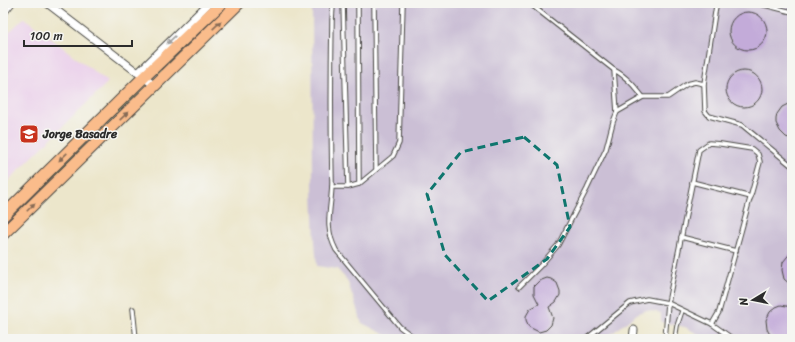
<svg xmlns="http://www.w3.org/2000/svg" width="795" height="342" font-family="Sriracha,sans-serif">
  <style>
    .built { fill: #ebd1eb }
    .industrial { fill: #cbbfd5 }
    .green { fill: #95c777; stroke: #607951 }
    .building { fill: #c3abd9 }
    .lines { fill: none; stroke-linecap: round; stroke-linejoin: round }
    .service-casing { stroke: #484743; stroke-width: 5.5 }
    .minor-casing { stroke: #484743; stroke-width: 9 }
    .primary-casing { stroke: #484743; stroke-width: 13 }
    .service { stroke: #fff; stroke-width: 3.5 }
    .minor { stroke: #fff; stroke-width: 7 }
    .primary { stroke: #fabc8b; stroke-width: 11 }
    .oneway { fill: #886c56 }
    .oneway2 { fill: #a0a0a0 }
    .marked { fill: none; stroke: #0f766e; stroke-width: 3; stroke-dasharray: 8 5; stroke-linejoin: round }
    .labels { text-anchor: middle; dominant-baseline: central; stroke-width: 3; stroke-linejoin: round; paint-order: stroke }
    .poi-label { font-size: 12px; font-weight: bold; fill: #2b2b2b; stroke: #f6f6f2; text-anchor: start }
  </style>
  <rect width="100%" height="100%" fill="#f6f6f2"/>
  <filter id="ink" filterUnits="userSpaceOnUse"><feTurbulence type="fractalNoise" baseFrequency=".025" numOctaves="2"/><feDisplacementMap in="SourceGraphic" scale="8" xChannelSelector="R" yChannelSelector="G"/><feConvolveMatrix kernelMatrix="1 2 1 2 8 2 1 2 1" color-interpolation-filters="sRGB"/></filter>
  <filter id="wash" filterUnits="userSpaceOnUse"><feTurbulence type="fractalNoise" baseFrequency=".012" numOctaves="4" result="noise"/><feDisplacementMap in="SourceGraphic" scale="16" xChannelSelector="R" yChannelSelector="G"/><feGaussianBlur stdDeviation="0.9" result="paint"/><feColorMatrix in="noise" values="0 0 0 0 0 0 0 0 0 0 0 0 0 0 0 0 0 1.4 0 .05"/><feComposite in="paint" operator="in"/></filter>
  <g filter="url(#wash)">
    <rect width="100%" height="100%" fill="#ece6cb"/>
    <path class="built" d="M 24,18 L 108,82 L 3,186 L 3,38 Z"/>
    <path class="industrial" d="M 312,3 L 792,3 L 792,339 L 707,339 L 685,327 L 661,322 L 661,313 L 647,310 L 638,313 L 605,339 L 394,339 L 362,323 L 347,280 L 337,269 L 317,266 L 315,242 L 313,191 Z"/>
    <g class="green">
      <path d="M 227,3 L 233,3 L 159,75 L 155,72 Z"/>
      <path d="M 138,86 L 142,90 L 40,191 L 37,187 Z"/>
    </g>
    <g id="blocks">
      <g class="building">
        <circle cx="748" cy="31" r="19"/>
        <circle cx="744" cy="89" r="18"/>
        <path d="M 792,102 L 792,139 L 786,137 L 780,131 L 776,123 L 776,119 L 777,114 L 782,107 Z"/>
        <path d="M 792,251 L 792,286 L 784,279 L 782,270 L 783,262 Z"/>
        <path d="M 547,278 L 551,279 L 557,283 L 560,291 L 560,295 L 556,302 L 549,307 L 553,318 L 551,325 L 546,330 L 539,332 L 529,327 L 526,320 L 526,316 L 530,309 L 539,304 L 534,294 L 534,286 L 539,281 Z"/>
        <path d="M 781,305 L 792,307 L 792,339 L 775,339 L 769,333 L 767,329 L 766,320 L 770,312 L 776,307 Z"/>
      </g>
    </g>
  </g>
  <g filter="url(#ink)">
    <use href="#blocks" fill-opacity="0" stroke="#484743" stroke-width="1"/>
    <g class="lines">
      <defs>
        <g id="service">
          <path d="M 336,3 L 333,6 L 332,20 C 331,74 331,128 332,182 C 332,208 323,225 336,250 L 400,327 L 416,339"/>
          <path d="M 343,3 L 348,187"/>
          <path d="M 358,3 L 359,184"/>
          <path d="M 374,3 L 376,169"/>
          <path d="M 719,3 L 716,6 L 704,84 L 705,111 L 709,116 L 742,125 L 792,166"/>
          <path d="M 756,3 L 792,12"/>
          <path d="M 614,70 C 626,76 635,87 643,97"/>
          <path d="M 617,112 L 643,97 L 668,97 L 687,84 L 695,82 L 704,84"/>
          <path d="M 692,182 L 751,197"/>
          <path d="M 332,187 L 348,187 L 359,184 L 393,156 L 399,143 L 403,3"/>
          <path d="M 681,237 L 736,251"/>
          <path d="M 519,287 L 541,265 L 558,245 L 587,189 L 606,149 L 613,122 L 617,112 L 614,70 L 529,3"/>
          <path d="M 133,309 L 136,339"/>
          <path d="M 586,339 L 630,303 L 647,299 L 668,303 L 712,324 L 733,339"/>
          <path d="M 665,339 L 668,303 L 699,150 L 709,143 L 721,144 L 752,149 L 758,154 L 760,162 L 719,312 L 712,324"/>
          <path d="M 675,339 L 677,326 L 682,311"/>
        </g>
        <g id="minor">
          <path d="M 47,3 L 155,86"/>
          <path d="M 3,13 L 11,3"/>
          <path d="M 139,72 L 209,3"/>
          <path d="M 633,339 L 634,330"/>
        </g>
        <g id="primary">
          <path d="M 3,216 L 144,77 L 222,3"/>
          <path d="M 3,234 L 239,3"/>
        </g>
      </defs>
      <use href="#service" class="service-casing"/>
      <use href="#minor" class="minor-casing"/>
      <use href="#primary" class="primary-casing"/>
      <use href="#service" class="service"/>
      <use href="#minor" class="minor"/>
      <use href="#primary" class="primary"/>
    </g>
    <defs><path id="oneway-solid" d="M-6-.8H1V-3.2L6.5 0L1 3.2V.8H-6Z"/></defs>
    <g class="oneway">
      <use href="#oneway-solid" transform="translate(217 25) rotate(-44)"/>
      <use href="#oneway-solid" transform="translate(124 116) rotate(-44)"/>
      <use href="#oneway-solid" transform="translate(63 157) rotate(136)"/>
      <use href="#oneway-solid" transform="translate(31 207) rotate(-45)"/>
    </g>
    <use class="oneway2" href="#oneway-solid" transform="translate(171 40) rotate(136)"/>
  </g>
  <path class="marked" d="M 524,137 L 557,165 L 570,227 L 547,259 L 488,301 L 445,255 L 427,194 L 461,152 Z"/>
  <defs>
    <symbol id="school-square" viewBox="-11 -11 22 22"><rect x="-9" y="-9" width="18" height="18" rx="4" fill="#c8321e" stroke="#f6f6f2"/><path d="M0-5L7-2L0 1L-7-2ZM-4 1L0 2.5L4 1V4Q0 6-4 4Z" fill="#fff"/></symbol>
  </defs>
  <g fill-rule="evenodd">
    <use href="#school-square" x="18" y="123" width="22" height="22"/>
  </g>
  <g class="labels">
    <g class="poi-label">
      <text x="43" y="134">Jorge Basadre</text>
    </g>
  </g>
  <rect width="795" height="342" fill="none" stroke="#f6f6f2" stroke-width="16"/>
  <g transform="translate(753 300) rotate(260)" stroke="#f6f6f2" stroke-width="3" paint-order="stroke">
  <path d="M0-3L7 15L0 10L-7 15Z" fill="#2b2b2b"/>
  <text y="-6" font-size="11" font-weight="bold" text-anchor="middle" fill="#2b2b2b">N</text>
  </g>
  <path d="M24 40v6h108v-6" fill="none" stroke="#2b2b2b" stroke-width="2"/>
  <text x="30" y="40" font-size="12" fill="#2b2b2b" stroke="#f6f6f2" stroke-width="3" paint-order="stroke">100 m</text>
</svg>
